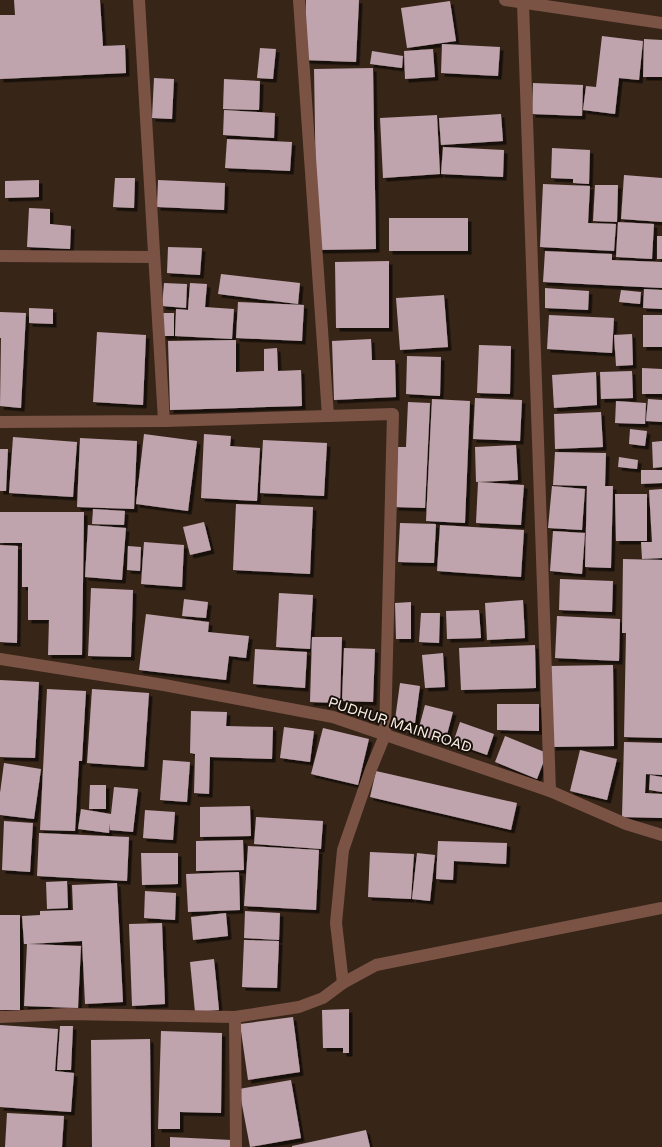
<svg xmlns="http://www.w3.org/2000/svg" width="662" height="1147" font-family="'Varela Round',sans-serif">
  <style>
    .building { fill: #bfa4ae; filter: url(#shadow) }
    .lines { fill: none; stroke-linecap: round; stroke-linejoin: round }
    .minor { stroke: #7a5345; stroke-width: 12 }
    .labels { text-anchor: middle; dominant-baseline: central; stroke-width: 4; stroke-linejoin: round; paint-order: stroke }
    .street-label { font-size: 14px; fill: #faeee5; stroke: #18100a }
  </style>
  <defs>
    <filter id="shadow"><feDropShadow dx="3.5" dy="3.5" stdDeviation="0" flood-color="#0009"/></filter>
  </defs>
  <rect width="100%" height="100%" fill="#372518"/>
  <g class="building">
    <path d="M 14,0 L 100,0 L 103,46 L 125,45 L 126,73 L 0,79 L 0,15 L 15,15 Z"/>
    <path d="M 306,0 L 359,0 L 356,62 L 304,60 Z"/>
    <path d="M 450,1 L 456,41 L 407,48 L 401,8 Z"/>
    <path d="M 602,36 L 643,41 L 639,80 L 619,78 L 615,114 L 583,110 L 586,86 L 596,87 Z"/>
    <path d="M 644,39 L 662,40 L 662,77 L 643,77 Z"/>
    <path d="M 442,44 L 500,47 L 498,76 L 441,73 Z"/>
    <path d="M 260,48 L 276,49 L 273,79 L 257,78 Z"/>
    <path d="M 433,49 L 435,77 L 405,79 L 404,51 Z"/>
    <path d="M 372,51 L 403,56 L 402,68 L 370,64 Z"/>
    <path d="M 373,68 L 376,249 L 317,250 L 314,69 Z"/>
    <path d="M 154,78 L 174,79 L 172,119 L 152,118 Z"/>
    <path d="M 224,79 L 260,81 L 259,110 L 223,109 Z"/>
    <path d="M 533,83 L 583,85 L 582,116 L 532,114 Z"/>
    <path d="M 224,110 L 275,113 L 274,138 L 223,135 Z"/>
    <path d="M 501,114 L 503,141 L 441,145 L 439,118 Z"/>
    <path d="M 437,115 L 440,174 L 383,178 L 380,118 Z"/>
    <path d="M 227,139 L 292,142 L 290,171 L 225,168 Z"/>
    <path d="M 443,147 L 504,150 L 503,177 L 441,174 Z"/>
    <path d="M 552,148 L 590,150 L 589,184 L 573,183 L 573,179 L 551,178 Z"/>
    <path d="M 624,175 L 662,178 L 662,222 L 621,219 Z"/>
    <path d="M 115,178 L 135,178 L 134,208 L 113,207 Z"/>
    <path d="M 39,180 L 39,197 L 5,198 L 5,181 Z"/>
    <path d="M 158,180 L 225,183 L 224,210 L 157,207 Z"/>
    <path d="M 543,184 L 590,186 L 588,223 L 616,224 L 614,251 L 540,247 Z"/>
    <path d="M 595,185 L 618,185 L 617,222 L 593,221 Z"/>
    <path d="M 29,208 L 50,209 L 50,224 L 71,226 L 70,249 L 27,247 Z"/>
    <rect x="389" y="218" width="79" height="33"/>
    <path d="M 618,222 L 654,224 L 652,259 L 616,257 Z"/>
    <rect x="657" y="236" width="5" height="23"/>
    <path d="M 168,247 L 202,248 L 200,275 L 167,273 Z"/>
    <path d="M 545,251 L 612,254 L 612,260 L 662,262 L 662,288 L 543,282 Z"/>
    <path d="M 389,261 L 389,328 L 336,328 L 335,262 Z"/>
    <path d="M 221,274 L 300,283 L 298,304 L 218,294 Z"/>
    <path d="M 164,283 L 187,284 L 186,308 L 162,306 Z"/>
    <path d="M 190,283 L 207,284 L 205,307 L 234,309 L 232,339 L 175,336 L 176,309 L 188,310 Z"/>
    <path d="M 545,288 L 589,291 L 588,310 L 545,308 Z"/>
    <path d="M 644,289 L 662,290 L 662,309 L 643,308 Z"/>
    <path d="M 621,290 L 641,292 L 640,304 L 619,302 Z"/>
    <path d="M 444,295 L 448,347 L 400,350 L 396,298 Z"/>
    <path d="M 238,302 L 304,305 L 302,341 L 236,338 Z"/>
    <path d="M 29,308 L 53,309 L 53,324 L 29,323 Z"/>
    <path d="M 0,312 L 26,313 L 21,408 L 0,406 L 1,338 L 0,338 Z"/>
    <rect x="163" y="313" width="11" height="23"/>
    <path d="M 549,315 L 614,318 L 612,353 L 547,349 Z"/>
    <rect x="643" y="315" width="19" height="32"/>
    <path d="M 97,332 L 146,335 L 143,405 L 93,402 Z"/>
    <path d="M 632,334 L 633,365 L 616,366 L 614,335 Z"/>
    <path d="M 371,339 L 372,360 L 395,360 L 396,397 L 334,400 L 332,341 Z"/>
    <path d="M 236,340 L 236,372 L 264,371 L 264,349 L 277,348 L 278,371 L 301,370 L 302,406 L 170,410 L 168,341 Z"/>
    <path d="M 479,345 L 511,346 L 510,394 L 477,393 Z"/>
    <path d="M 407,356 L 441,357 L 440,396 L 406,394 Z"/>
    <path d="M 642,368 L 662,369 L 662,394 L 642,394 Z"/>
    <path d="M 632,371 L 633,398 L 601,399 L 600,372 Z"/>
    <path d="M 596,372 L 597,405 L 554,408 L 552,375 Z"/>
    <path d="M 475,398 L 522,400 L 520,441 L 473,439 Z"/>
    <path d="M 432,399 L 470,401 L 465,523 L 426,521 Z"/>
    <path d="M 648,399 L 662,400 L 662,422 L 646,421 Z"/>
    <path d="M 616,401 L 646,403 L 645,424 L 615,423 Z"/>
    <path d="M 408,402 L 430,403 L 425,508 L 395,507 L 398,447 L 406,447 Z"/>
    <path d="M 601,412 L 603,447 L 555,449 L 554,414 Z"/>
    <path d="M 630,429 L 647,431 L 645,446 L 629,444 Z"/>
    <path d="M 144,434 L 197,441 L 188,511 L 136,504 Z"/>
    <path d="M 204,434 L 231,436 L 230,446 L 260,448 L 257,501 L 201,498 Z"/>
    <path d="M 13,437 L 77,442 L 73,497 L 9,493 Z"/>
    <path d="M 80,438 L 137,441 L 134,509 L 77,507 Z"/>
    <path d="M 263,440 L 327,443 L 324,496 L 260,493 Z"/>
    <path d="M 662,441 L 662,467 L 653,468 L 652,442 Z"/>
    <path d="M 516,445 L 518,480 L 476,482 L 475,447 Z"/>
    <path d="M 0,449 L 8,449 L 6,491 L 0,491 Z"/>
    <path d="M 555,452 L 606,453 L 605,486 L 613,486 L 611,568 L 585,567 L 587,486 L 553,485 Z"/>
    <path d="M 619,457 L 638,460 L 637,469 L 618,467 Z"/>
    <path d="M 641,470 L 662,470 L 662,483 L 641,484 Z"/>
    <path d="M 478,482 L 524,485 L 521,525 L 476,523 Z"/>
    <path d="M 552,486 L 585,489 L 582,530 L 548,528 Z"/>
    <path d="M 662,489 L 662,558 L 642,559 L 641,542 L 652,542 L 649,490 Z"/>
    <path d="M 615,494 L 647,494 L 647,541 L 616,541 Z"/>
    <path d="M 236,504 L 313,507 L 310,574 L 233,570 Z"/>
    <path d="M 93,509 L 125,511 L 124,525 L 92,524 Z"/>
    <path d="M 0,512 L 84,512 L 82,655 L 48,655 L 49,620 L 28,620 L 28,587 L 22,587 L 22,543 L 0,543 Z"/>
    <path d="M 204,522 L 211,550 L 190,555 L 183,527 Z"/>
    <path d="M 400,523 L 436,524 L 434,563 L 398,562 Z"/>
    <path d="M 88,525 L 126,528 L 122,580 L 85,577 Z"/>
    <path d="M 440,525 L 524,530 L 521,577 L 437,571 Z"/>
    <path d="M 553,531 L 585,533 L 582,574 L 550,571 Z"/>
    <path d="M 144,542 L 184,545 L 182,587 L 141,584 Z"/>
    <path d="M 0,545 L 18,546 L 17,643 L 0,642 Z"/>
    <path d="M 128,546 L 141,547 L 140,571 L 127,570 Z"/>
    <path d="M 623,559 L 662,560 L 662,738 L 624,737 L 626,633 L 622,633 Z"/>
    <path d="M 560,579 L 613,581 L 612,612 L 559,610 Z"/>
    <path d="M 91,588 L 133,590 L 131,657 L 88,656 Z"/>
    <path d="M 279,593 L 313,595 L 310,649 L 276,647 Z"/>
    <path d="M 184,599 L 208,602 L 206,618 L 182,616 Z"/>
    <path d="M 523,600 L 525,638 L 487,640 L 485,603 Z"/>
    <path d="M 411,602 L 411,639 L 396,639 L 395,603 Z"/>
    <path d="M 479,610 L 481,638 L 447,639 L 446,611 Z"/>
    <path d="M 421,613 L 440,613 L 439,643 L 419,642 Z"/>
    <path d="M 146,614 L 209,622 L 208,632 L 249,636 L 246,658 L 229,656 L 226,680 L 139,670 Z"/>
    <path d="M 557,616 L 620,619 L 619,661 L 555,658 Z"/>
    <path d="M 312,637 L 342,637 L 340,703 L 310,702 Z"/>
    <path d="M 535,645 L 536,688 L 461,690 L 459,648 Z"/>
    <path d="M 344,648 L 375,649 L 373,702 L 342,701 Z"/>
    <path d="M 255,649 L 307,652 L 305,688 L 253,684 Z"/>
    <path d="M 443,653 L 445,687 L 425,688 L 422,655 Z"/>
    <path d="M 613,665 L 614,746 L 552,747 L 550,666 Z"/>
    <path d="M 0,680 L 39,682 L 35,758 L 0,757 Z"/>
    <path d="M 400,683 L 420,686 L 415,723 L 395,720 Z"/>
    <path d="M 47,689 L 86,691 L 82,761 L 79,761 L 75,831 L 40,830 Z"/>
    <path d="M 92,689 L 149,693 L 144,767 L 87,763 Z"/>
    <path d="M 497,704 L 539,704 L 539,731 L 497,730 Z"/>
    <path d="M 425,705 L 453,712 L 445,742 L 417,735 Z"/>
    <path d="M 191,711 L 227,712 L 226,726 L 273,727 L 272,759 L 210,757 L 209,794 L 194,793 L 195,754 L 190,753 Z"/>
    <path d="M 460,722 L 494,734 L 487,755 L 453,743 Z"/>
    <path d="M 284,727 L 314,731 L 310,762 L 280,758 Z"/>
    <path d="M 323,728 L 369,739 L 358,785 L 311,774 Z"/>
    <path d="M 505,736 L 547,753 L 537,779 L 495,762 Z"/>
    <path d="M 624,742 L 662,743 L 662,775 L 646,774 L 645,793 L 662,794 L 662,818 L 622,817 Z"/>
    <path d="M 580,750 L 617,759 L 607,800 L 570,791 Z"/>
    <path d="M 163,760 L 190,762 L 187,802 L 160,800 Z"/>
    <path d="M 4,763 L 41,769 L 34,819 L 0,815 L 0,793 Z"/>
    <path d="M 376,771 L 517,803 L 511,830 L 370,797 Z"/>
    <path d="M 650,775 L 662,777 L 662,792 L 649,790 Z"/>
    <path d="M 90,785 L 106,785 L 106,809 L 89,809 Z"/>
    <path d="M 114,787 L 138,789 L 133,832 L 110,830 L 110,823 L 109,833 L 78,829 L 81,809 L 111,814 Z"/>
    <path d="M 250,806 L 251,836 L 200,837 L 200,807 Z"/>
    <path d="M 145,810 L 175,812 L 173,840 L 143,838 Z"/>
    <path d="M 256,817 L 323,821 L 321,849 L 254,844 Z"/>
    <path d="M 4,821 L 33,823 L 30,872 L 2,870 Z"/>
    <path d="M 39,833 L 129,837 L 127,881 L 37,876 Z"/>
    <path d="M 243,840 L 244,870 L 196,871 L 196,841 Z"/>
    <path d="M 438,841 L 507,843 L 506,864 L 454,861 L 453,880 L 436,879 Z"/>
    <path d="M 248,846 L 319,850 L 316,910 L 244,906 Z"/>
    <path d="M 370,852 L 414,854 L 411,899 L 368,897 Z"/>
    <path d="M 141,853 L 178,853 L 178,884 L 142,885 Z"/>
    <path d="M 417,853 L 435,855 L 430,901 L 412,899 Z"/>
    <path d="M 239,872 L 240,910 L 188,912 L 186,874 Z"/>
    <path d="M 67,881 L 68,908 L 47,909 L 46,882 Z"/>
    <path d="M 117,883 L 123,1002 L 85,1004 L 82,941 L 28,944 L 81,946 L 78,1008 L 24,1006 L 27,944 L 24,944 L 22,916 L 40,915 L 40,911 L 73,910 L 72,885 Z"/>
    <path d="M 145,891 L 176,893 L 175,920 L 144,918 Z"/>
    <path d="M 245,911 L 280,913 L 279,940 L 244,938 Z"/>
    <path d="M 226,913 L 228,936 L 193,940 L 191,917 Z"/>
    <rect x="0" y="915" width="20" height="95"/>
    <path d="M 162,923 L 165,1004 L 132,1006 L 129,924 Z"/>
    <path d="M 244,940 L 279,941 L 277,988 L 242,987 Z"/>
    <path d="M 214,959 L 219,1010 L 195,1012 L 190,962 Z"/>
    <path d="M 349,1009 L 349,1053 L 343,1053 L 343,1048 L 323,1048 L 322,1010 Z"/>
    <path d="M 293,1017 L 300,1072 L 248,1080 L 240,1024 Z"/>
    <path d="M 0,1025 L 58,1029 L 55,1071 L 74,1073 L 71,1112 L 0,1107 Z"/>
    <path d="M 60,1026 L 73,1026 L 71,1070 L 57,1070 Z"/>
    <path d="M 161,1031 L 222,1033 L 221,1113 L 180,1112 L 180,1129 L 158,1129 Z"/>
    <path d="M 150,1039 L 151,1147 L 92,1147 L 91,1040 Z"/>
    <path d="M 291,1080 L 301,1138 L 250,1147 L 239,1089 Z"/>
    <path d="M 7,1113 L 64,1116 L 62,1147 L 5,1147 Z"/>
    <path d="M 366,1130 L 370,1147 L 292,1147 L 292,1146 Z"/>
    <path d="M 170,1137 L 232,1140 L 232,1147 L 170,1147 Z"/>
  </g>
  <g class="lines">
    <g class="minor">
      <path d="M 139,0 L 164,421"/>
      <path d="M 299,0 L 328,416"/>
      <path d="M 505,0 L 662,23"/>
      <path d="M 523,3 L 550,791"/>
      <path d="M 0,256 L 154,257"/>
      <path d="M 0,422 L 164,421 L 393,414 L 385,735 L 371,769 L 343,850 L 336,923 L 343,983"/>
      <path d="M 0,659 L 164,685 L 333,717 L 550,791 L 626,824 L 662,835"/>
      <path d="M 0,1017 L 68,1014 L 235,1017 L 299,1007 L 323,998 L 343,983 L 376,965 L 662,908"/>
      <path d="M 235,1017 L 236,1147"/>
    </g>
  </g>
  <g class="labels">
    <g class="street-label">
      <text transform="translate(400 725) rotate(18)">PUDHUR MAIN ROAD</text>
    </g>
  </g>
</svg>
